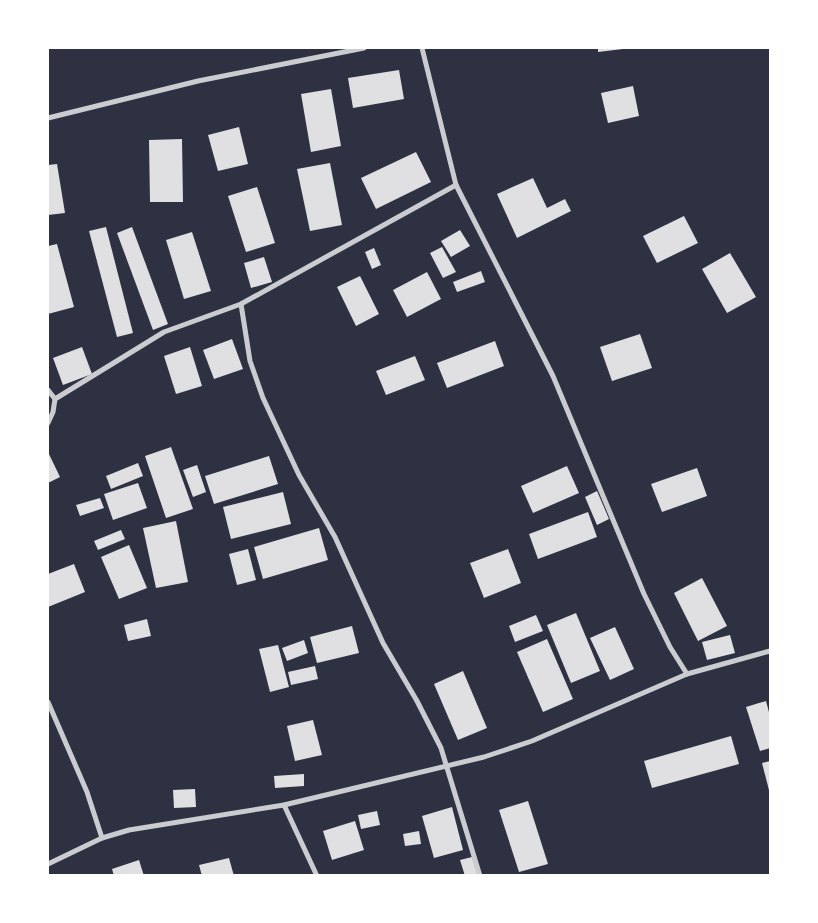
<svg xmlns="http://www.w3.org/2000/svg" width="818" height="923" font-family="Commissioner,sans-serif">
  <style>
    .building { fill: #e0e0e3 }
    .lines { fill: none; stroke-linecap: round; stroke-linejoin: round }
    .minor { stroke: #caccd0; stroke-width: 5 }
  </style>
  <rect width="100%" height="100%" fill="#2d3142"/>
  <g class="building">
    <path d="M 598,48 L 622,48 L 623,49 L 598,52 Z"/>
    <path d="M 399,70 L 404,99 L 353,108 L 348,78 Z"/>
    <path d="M 633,86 L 639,116 L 608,123 L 601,93 Z"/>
    <path d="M 331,89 L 341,146 L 311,152 L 301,94 Z"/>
    <path d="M 239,127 L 248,164 L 218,171 L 208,135 Z"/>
    <path d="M 182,139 L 183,202 L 150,202 L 149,140 Z"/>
    <path d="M 416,152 L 431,182 L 376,209 L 361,178 Z"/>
    <path d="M 330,163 L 342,225 L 310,231 L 297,169 Z"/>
    <path d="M 57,164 L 65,213 L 48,215 L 48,165 Z"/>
    <path d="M 533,178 L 547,208 L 565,199 L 571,211 L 517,238 L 497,194 Z"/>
    <path d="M 257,187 L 275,243 L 246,252 L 228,196 Z"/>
    <path d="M 684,216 L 698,243 L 657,263 L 643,236 Z"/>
    <path d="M 106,227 L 133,333 L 117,337 L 89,231 Z"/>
    <path d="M 132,227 L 168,324 L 153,330 L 117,233 Z"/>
    <path d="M 460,230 L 470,246 L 451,257 L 441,241 Z"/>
    <path d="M 192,232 L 211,291 L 184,299 L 166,240 Z"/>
    <path d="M 57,244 L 74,307 L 48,314 L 48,246 Z"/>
    <path d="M 442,247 L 456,272 L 443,278 L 430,253 Z"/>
    <path d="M 374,248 L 381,265 L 372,269 L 365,252 Z"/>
    <path d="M 730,253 L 756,297 L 727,313 L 702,269 Z"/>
    <path d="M 264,257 L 272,282 L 251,288 L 244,263 Z"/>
    <path d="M 481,271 L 485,282 L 457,292 L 453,282 Z"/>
    <path d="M 427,272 L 441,299 L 407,317 L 393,290 Z"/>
    <path d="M 360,276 L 379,314 L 356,326 L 337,287 Z"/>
    <path d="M 640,334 L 652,368 L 612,381 L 600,347 Z"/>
    <path d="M 232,339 L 243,369 L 214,379 L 203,350 Z"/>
    <path d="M 495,341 L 504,366 L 447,388 L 437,363 Z"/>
    <path d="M 82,347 L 92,374 L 63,385 L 53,358 Z"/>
    <path d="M 190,347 L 202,386 L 176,394 L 164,356 Z"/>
    <path d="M 415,356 L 425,380 L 386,395 L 376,371 Z"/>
    <path d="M 171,447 L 193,509 L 166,518 L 145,456 Z"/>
    <path d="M 48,452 L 60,477 L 48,483 Z"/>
    <path d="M 269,456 L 278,484 L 214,504 L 205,476 Z"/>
    <path d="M 138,463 L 143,476 L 111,489 L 106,476 Z"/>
    <path d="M 197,465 L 206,492 L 193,497 L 183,470 Z"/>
    <path d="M 567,466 L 579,493 L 533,513 L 521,486 Z"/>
    <path d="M 697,468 L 707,496 L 662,512 L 651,484 Z"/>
    <path d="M 138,483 L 147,508 L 113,520 L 104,494 Z"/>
    <path d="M 597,491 L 609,519 L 597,525 L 585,497 Z"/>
    <path d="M 283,492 L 291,524 L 231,539 L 223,507 Z"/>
    <path d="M 100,498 L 104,508 L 80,516 L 76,505 Z"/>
    <path d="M 588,512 L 597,537 L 538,559 L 529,534 Z"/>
    <path d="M 176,521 L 188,582 L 156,588 L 143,528 Z"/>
    <path d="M 319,528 L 328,560 L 263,579 L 254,547 Z"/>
    <path d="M 121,530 L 125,539 L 98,550 L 94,541 Z"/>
    <path d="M 129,545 L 147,588 L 119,599 L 101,557 Z"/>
    <path d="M 248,549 L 256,580 L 237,585 L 229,554 Z"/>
    <path d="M 508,549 L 521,583 L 484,598 L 470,563 Z"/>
    <path d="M 74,564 L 85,592 L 48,607 L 48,574 Z"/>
    <path d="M 702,578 L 727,626 L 698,641 L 674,593 Z"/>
    <path d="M 576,613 L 600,671 L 571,683 L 547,625 Z"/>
    <path d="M 536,615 L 543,631 L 515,642 L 509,626 Z"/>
    <path d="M 147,619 L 151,636 L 128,641 L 124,625 Z"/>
    <path d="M 352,626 L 359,653 L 317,663 L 310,637 Z"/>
    <path d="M 615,627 L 634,669 L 610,680 L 590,638 Z"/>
    <path d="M 730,635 L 735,653 L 707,660 L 702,642 Z"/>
    <path d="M 547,639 L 573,699 L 543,712 L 517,652 Z"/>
    <path d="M 304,640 L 308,653 L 287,661 L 282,648 Z"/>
    <path d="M 278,645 L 289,687 L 270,692 L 259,649 Z"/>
    <path d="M 315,666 L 318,679 L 291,685 L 288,672 Z"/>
    <path d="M 463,671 L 487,728 L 458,740 L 434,684 Z"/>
    <path d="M 766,701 L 770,716 L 770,748 L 760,751 L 746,707 Z"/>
    <path d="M 313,720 L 322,755 L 295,761 L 287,726 Z"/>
    <path d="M 731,736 L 739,764 L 652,788 L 644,761 Z"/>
    <path d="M 770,761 L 770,794 L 762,763 Z"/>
    <path d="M 304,774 L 304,786 L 275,788 L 274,776 Z"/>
    <path d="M 195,789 L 196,807 L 174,808 L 173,790 Z"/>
    <path d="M 528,801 L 548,864 L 519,872 L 499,810 Z"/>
    <path d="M 452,807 L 463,850 L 434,858 L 422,816 Z"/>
    <path d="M 377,811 L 380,825 L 361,829 L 358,815 Z"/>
    <path d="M 355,821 L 364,850 L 332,860 L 323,831 Z"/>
    <path d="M 419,831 L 421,844 L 405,846 L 403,834 Z"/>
    <path d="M 472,857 L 478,876 L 465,876 L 460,860 Z"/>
    <path d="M 229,858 L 234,876 L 202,876 L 199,865 Z"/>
    <path d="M 139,860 L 144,876 L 114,876 L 112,869 Z"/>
  </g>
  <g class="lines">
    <g class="minor">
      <path d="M 422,48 L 456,185 L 553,376 L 644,594 L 670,647 L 687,674"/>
      <path d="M 48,118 L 198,81 L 364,48"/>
      <path d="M 241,304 L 250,361 L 263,398 L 299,475 L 335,537 L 383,643 L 417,701 L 441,748 L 480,876"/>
      <path d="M 48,390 L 55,399"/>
      <path d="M 48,423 L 53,412 L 55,399 L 164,332 L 241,304 L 456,185"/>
      <path d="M 48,702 L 87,792 L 102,838"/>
      <path d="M 284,805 L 317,876"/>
      <path d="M 48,864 L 102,838 L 129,830 L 284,805 L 484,757 L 532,741 L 687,674 L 770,651"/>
    </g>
  </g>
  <rect width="818" height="923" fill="none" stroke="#ffffff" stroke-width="98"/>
</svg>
